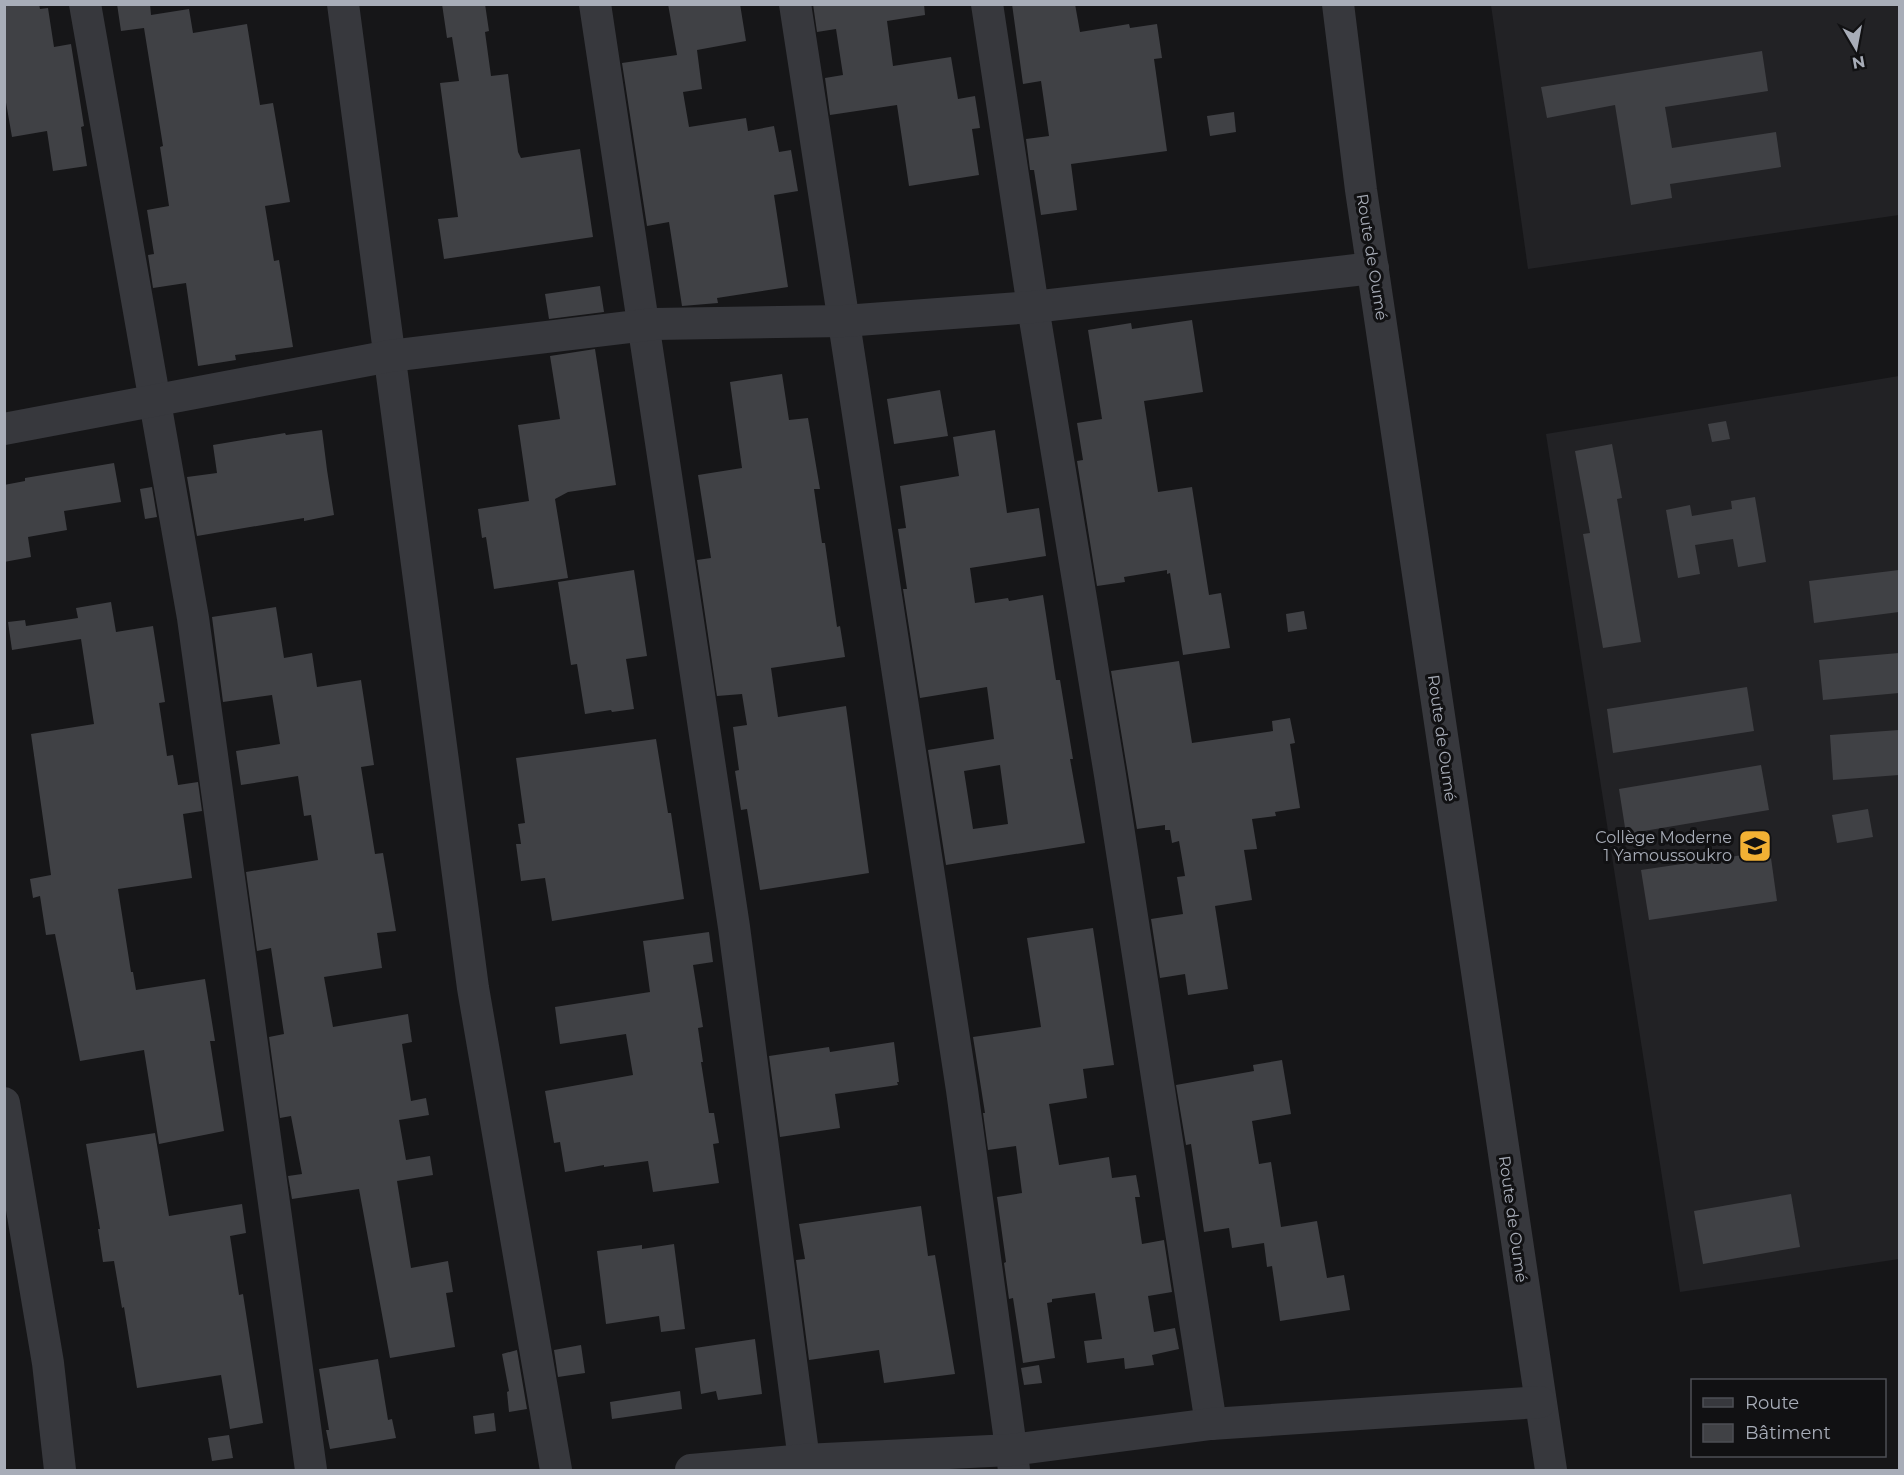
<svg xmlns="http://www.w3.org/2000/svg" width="1904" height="1475" font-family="Montserrat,sans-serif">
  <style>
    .built { fill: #222225 }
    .building { fill: #404145; fill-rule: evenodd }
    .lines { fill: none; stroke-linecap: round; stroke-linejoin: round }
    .minor { stroke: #37383d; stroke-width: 32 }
    .labels { text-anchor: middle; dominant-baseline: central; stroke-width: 6; stroke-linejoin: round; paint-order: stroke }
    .street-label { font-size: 16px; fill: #a8adb8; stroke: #111113 }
    .poi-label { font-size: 16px; fill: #a8adb8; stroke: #111113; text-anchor: end }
  </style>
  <rect width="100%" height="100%" fill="#161618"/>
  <g class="built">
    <path d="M 1491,5 L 1899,5 L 1899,215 L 1528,269 Z"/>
    <path d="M 1899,376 L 1899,1259 L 1680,1292 L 1546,434 Z"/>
  </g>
  <g class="building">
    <path d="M 4,4 L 39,4 L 40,9 L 48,8 L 54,47 L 71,44 L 84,126 L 81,127 L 87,166 L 53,171 L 47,131 L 12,137 L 4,91 Z"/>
    <path d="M 117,4 L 150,4 L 151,15 L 189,9 L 193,33 L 247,24 L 260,105 L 273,103 L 290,202 L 265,206 L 274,261 L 279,260 L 293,347 L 235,355 L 236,360 L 198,366 L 186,283 L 153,288 L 148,255 L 154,254 L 147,210 L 169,206 L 160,147 L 163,146 L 144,28 L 121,31 Z"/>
    <path d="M 442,4 L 485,4 L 489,31 L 485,32 L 491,76 L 508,74 L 518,152 L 521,158 L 580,149 L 593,237 L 444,259 L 438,219 L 458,217 L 440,83 L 459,81 L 452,37 L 447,38 Z"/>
    <path d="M 668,4 L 740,4 L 746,41 L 697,50 L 702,89 L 683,92 L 689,127 L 746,118 L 748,131 L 774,126 L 779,152 L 791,150 L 798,191 L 774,195 L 788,287 L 717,298 L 718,303 L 682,306 L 669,222 L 647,226 L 622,63 L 677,55 Z"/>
    <path d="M 813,4 L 924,4 L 925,15 L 887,21 L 893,66 L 951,57 L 958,99 L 975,96 L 980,128 L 972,129 L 979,175 L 909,186 L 897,105 L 830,115 L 825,78 L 843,75 L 836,29 L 817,32 Z"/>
    <path d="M 1012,4 L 1075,4 L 1080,32 L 1129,24 L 1130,28 L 1157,24 L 1162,58 L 1154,59 L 1167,151 L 1071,164 L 1077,210 L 1041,215 L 1034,170 L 1030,170 L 1026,139 L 1049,136 L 1041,81 L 1023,84 Z"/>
    <path d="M 1762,51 L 1768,91 L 1665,107 L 1672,148 L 1776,132 L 1781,167 L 1670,184 L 1672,198 L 1631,205 L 1615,105 L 1547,118 L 1541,87 Z"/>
    <path d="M 1234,112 L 1236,132 L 1210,136 L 1207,116 Z"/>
    <path d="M 600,286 L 604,312 L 549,319 L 545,294 Z"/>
    <path d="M 1192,320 L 1203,392 L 1144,401 L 1158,492 L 1192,487 L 1209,595 L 1221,593 L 1230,648 L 1183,655 L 1170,573 L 1167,574 L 1167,570 L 1124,577 L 1125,582 L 1097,586 L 1077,461 L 1083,460 L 1077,423 L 1102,419 L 1088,330 L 1131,323 L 1132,329 Z"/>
    <path d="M 595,349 L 616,485 L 568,492 L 555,499 L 568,578 L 494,589 L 486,537 L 482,538 L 478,509 L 529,501 L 518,425 L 560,419 L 550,356 Z"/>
    <path d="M 782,374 L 789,420 L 808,418 L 820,489 L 814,489 L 822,543 L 825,543 L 837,627 L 840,626 L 845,657 L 771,668 L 778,717 L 846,706 L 869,873 L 760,890 L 747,809 L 741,810 L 735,771 L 739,770 L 733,727 L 747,725 L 742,694 L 717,696 L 697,560 L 711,558 L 698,475 L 742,468 L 730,382 Z"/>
    <path d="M 940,390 L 948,436 L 894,444 L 887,399 Z"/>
    <path d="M 1726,421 L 1730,439 L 1712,442 L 1708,424 Z"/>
    <path d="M 322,430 L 327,470 L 334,515 L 304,521 L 304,518 L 197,536 L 187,477 L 217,473 L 213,445 L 285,433 L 286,435 Z"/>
    <path d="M 995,430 L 1007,513 L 1039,508 L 1046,556 L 970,568 L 975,603 L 1008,598 L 1009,601 L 1043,595 L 1056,680 L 1060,680 L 1073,759 L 1070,759 L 1085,843 L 946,865 L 928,750 L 994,739 L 987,687 L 920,698 L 903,589 L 907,589 L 898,529 L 906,528 L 900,486 L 959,476 L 953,437 ZM 1000,765 L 1008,824 L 973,829 L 964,771 Z"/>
    <path d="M 1612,444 L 1622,498 L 1617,499 L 1641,642 L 1603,648 L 1583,534 L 1590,533 L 1575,451 Z"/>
    <path d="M 114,463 L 121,502 L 64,511 L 67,530 L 28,537 L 31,557 L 4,562 L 4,485 L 25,481 L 25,478 Z"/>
    <path d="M 152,487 L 157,517 L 145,519 L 140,489 Z"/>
    <path d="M 1755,497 L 1766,562 L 1738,567 L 1733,539 L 1695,545 L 1700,574 L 1678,578 L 1666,510 L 1690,505 L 1692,516 L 1732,509 L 1731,501 Z"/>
    <path d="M 634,570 L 647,656 L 626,659 L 634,709 L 612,712 L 611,710 L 585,714 L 577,664 L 571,665 L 558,582 Z"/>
    <path d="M 1899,570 L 1899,612 L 1814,623 L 1809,581 Z"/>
    <path d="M 111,602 L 116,632 L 153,626 L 165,702 L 159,703 L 167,756 L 173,755 L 178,785 L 198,782 L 202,811 L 183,814 L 192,878 L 118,889 L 131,972 L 133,972 L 136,990 L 205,979 L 215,1041 L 210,1041 L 224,1131 L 159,1144 L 144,1050 L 80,1061 L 55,934 L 46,935 L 40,896 L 33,898 L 30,879 L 51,875 L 31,734 L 94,724 L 81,639 L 12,650 L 8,622 L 25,620 L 26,626 L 78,618 L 76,608 Z"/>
    <path d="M 276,607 L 284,658 L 312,653 L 317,687 L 361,680 L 374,765 L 361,767 L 375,854 L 383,853 L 396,931 L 377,933 L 382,968 L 324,977 L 333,1027 L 408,1014 L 412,1042 L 402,1044 L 411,1101 L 426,1098 L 429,1115 L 399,1120 L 406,1160 L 430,1156 L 433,1175 L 397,1181 L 411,1268 L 448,1261 L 453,1292 L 446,1293 L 455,1347 L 390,1358 L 359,1189 L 292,1199 L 288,1176 L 302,1174 L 291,1116 L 280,1118 L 269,1037 L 284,1034 L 271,948 L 257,951 L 246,872 L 318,860 L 311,815 L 304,816 L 298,776 L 241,785 L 236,751 L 280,744 L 272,695 L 223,702 L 212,617 Z"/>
    <path d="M 1304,611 L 1307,629 L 1288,632 L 1286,614 Z"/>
    <path d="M 1899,653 L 1899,693 L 1823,700 L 1819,660 Z"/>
    <path d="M 1179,661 L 1192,743 L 1273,731 L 1272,721 L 1290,718 L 1295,743 L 1290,744 L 1300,808 L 1275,812 L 1276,816 L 1252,819 L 1257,849 L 1244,850 L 1252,900 L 1215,906 L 1228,989 L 1188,995 L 1185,974 L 1160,978 L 1151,919 L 1183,914 L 1177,877 L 1185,876 L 1179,841 L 1172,843 L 1170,830 L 1165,830 L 1165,825 L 1137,829 L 1111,671 Z"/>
    <path d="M 1747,687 L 1754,731 L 1613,753 L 1607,709 Z"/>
    <path d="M 1899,730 L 1899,775 L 1833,780 L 1830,735 Z"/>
    <path d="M 656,739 L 668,813 L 671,813 L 684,899 L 552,921 L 545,878 L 521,881 L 516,844 L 521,844 L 518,824 L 525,823 L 516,758 Z"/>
    <path d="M 1761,765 L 1769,810 L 1626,834 L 1619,789 Z"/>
    <path d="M 1868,809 L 1873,837 L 1837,843 L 1832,815 Z"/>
    <path d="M 1770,851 L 1777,901 L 1649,920 L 1641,870 Z"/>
    <path d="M 1093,928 L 1114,1065 L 1083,1069 L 1087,1098 L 1049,1104 L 1059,1165 L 1109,1157 L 1112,1178 L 1136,1175 L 1140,1197 L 1135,1197 L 1142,1244 L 1164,1240 L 1172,1292 L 1148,1296 L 1154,1332 L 1175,1328 L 1179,1349 L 1152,1355 L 1154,1365 L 1125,1369 L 1124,1358 L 1087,1363 L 1084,1341 L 1102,1339 L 1095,1293 L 1052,1299 L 1052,1302 L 1047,1303 L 1055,1358 L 1023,1363 L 1013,1298 L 1009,1299 L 1004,1263 L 1006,1262 L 997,1197 L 1022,1193 L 1016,1146 L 988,1150 L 983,1113 L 985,1113 L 973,1037 L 1041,1027 L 1027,938 Z"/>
    <path d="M 709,932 L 713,962 L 693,965 L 703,1027 L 698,1028 L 703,1062 L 701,1062 L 709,1113 L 714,1113 L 719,1143 L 713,1144 L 719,1183 L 653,1192 L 648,1161 L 604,1167 L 604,1165 L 565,1172 L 560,1142 L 554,1143 L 545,1091 L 633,1075 L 626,1034 L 560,1044 L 555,1007 L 650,992 L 643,941 Z"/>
    <path d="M 894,1042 L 899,1082 L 897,1082 L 898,1085 L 835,1094 L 840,1128 L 780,1137 L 769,1056 L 829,1047 L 830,1052 Z"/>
    <path d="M 1282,1060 L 1291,1114 L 1252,1121 L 1259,1164 L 1271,1162 L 1281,1227 L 1317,1221 L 1327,1278 L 1344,1275 L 1350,1310 L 1280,1321 L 1272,1266 L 1267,1267 L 1264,1243 L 1232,1248 L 1229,1228 L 1204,1232 L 1191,1144 L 1186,1145 L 1176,1085 L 1254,1071 L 1253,1065 Z"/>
    <path d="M 155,1133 L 169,1216 L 242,1204 L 246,1233 L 230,1236 L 239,1295 L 243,1294 L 263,1423 L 230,1429 L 221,1375 L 137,1388 L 124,1307 L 122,1308 L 114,1261 L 103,1262 L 98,1229 L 100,1229 L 86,1144 Z"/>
    <path d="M 1791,1194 L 1800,1247 L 1703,1264 L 1694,1211 Z"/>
    <path d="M 921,1206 L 928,1256 L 935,1255 L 955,1374 L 884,1383 L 879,1350 L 809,1360 L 796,1260 L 805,1259 L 799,1224 Z"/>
    <path d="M 674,1244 L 685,1329 L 661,1332 L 659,1316 L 606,1324 L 597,1251 L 642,1245 L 642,1249 Z"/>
    <path d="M 755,1339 L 762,1394 L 718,1400 L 716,1391 L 701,1394 L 695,1348 Z"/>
    <path d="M 581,1345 L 585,1373 L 558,1377 L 554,1350 Z"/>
    <path d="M 517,1350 L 527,1409 L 509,1412 L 507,1392 L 509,1391 L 502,1354 Z"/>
    <path d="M 378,1359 L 388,1420 L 392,1419 L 396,1438 L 330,1449 L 326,1430 L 329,1430 L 319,1369 Z"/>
    <path d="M 1039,1365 L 1042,1383 L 1024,1385 L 1021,1368 Z"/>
    <path d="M 680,1391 L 682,1409 L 612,1419 L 610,1402 Z"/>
    <path d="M 494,1413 L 496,1431 L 475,1434 L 473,1416 Z"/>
    <path d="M 229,1435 L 233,1458 L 212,1461 L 208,1438 Z"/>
  </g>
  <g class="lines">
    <g class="minor">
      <path d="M 85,4 L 193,618 L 311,1470"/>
      <path d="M 343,4 L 473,988 L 556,1470"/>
      <path d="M 595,4 L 734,927 L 804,1460"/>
      <path d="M 795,4 L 962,1090 L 1014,1470"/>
      <path d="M 987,4 L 1033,307 L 1110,775 L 1211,1424"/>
      <path d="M 1338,4 L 1361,190 L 1551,1470"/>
      <path d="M 4,429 L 390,356 L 654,324 L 844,321 L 1033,307 L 1373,268"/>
      <path d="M 4,1103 L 48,1363 L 60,1470"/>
      <path d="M 691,1470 L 804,1460 L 1011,1450 L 1211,1424 L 1540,1402"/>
    </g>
  </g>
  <defs>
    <symbol id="school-square" viewBox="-11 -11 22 22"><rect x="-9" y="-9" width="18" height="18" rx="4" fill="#f2b134" stroke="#111113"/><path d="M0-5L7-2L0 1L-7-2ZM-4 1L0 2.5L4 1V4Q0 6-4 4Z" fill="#111"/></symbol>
  </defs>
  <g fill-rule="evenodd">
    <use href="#school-square" x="1736" y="827" width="38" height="38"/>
  </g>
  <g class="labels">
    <g class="street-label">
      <text transform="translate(1372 257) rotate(81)">Route de Oumé</text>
      <text transform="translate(1442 738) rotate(82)">Route de Oumé</text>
      <text transform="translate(1513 1219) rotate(82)">Route de Oumé</text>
    </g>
    <g class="poi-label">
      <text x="1732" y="837">Collège Moderne<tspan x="1732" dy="18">1 Yamoussoukro</tspan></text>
    </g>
  </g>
  <rect width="1904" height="1475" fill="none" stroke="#a8adb8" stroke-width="12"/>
  <rect x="1691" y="1379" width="195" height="78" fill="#111113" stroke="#4d4f55" stroke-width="1.5"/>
  <rect x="1703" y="1398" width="30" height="9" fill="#37383d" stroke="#4d4f55" stroke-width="1.5"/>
  <text x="1745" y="1409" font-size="18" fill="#a8adb8">Route</text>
  <rect x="1703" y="1424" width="30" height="18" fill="#404145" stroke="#4d4f55" stroke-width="1.5"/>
  <text x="1745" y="1439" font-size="18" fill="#a8adb8">Bâtiment</text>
  <g transform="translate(1856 48) rotate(170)" stroke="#111113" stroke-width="4.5" paint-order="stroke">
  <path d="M0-4.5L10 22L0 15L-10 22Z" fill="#a8adb8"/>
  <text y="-9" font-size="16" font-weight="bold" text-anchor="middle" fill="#a8adb8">N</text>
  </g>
</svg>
